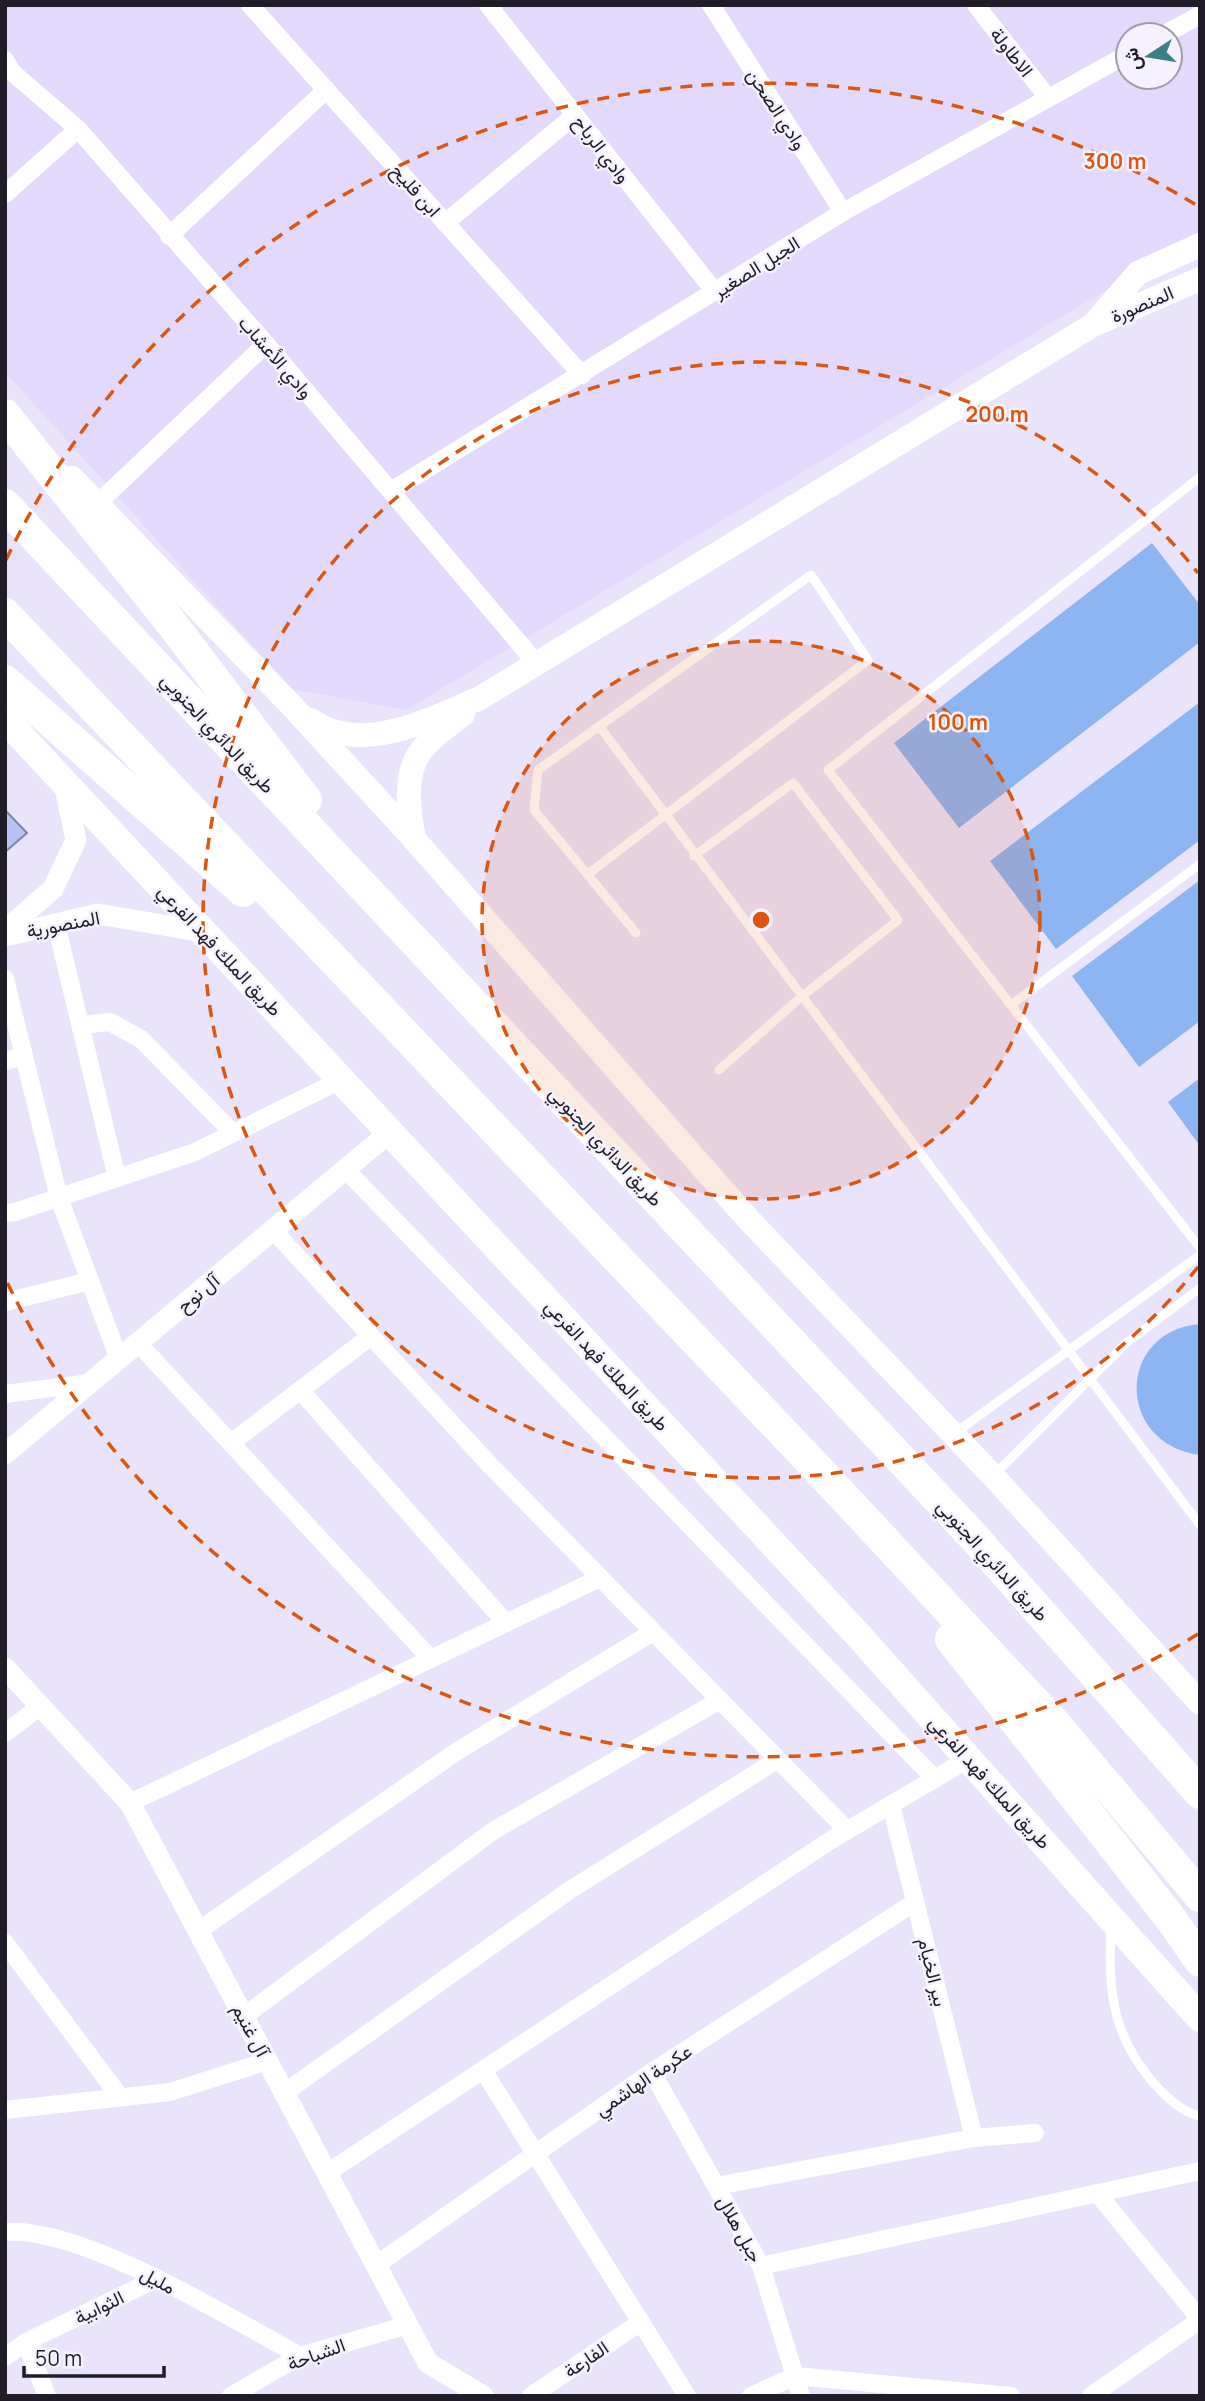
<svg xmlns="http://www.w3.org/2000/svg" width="1205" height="2401" font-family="Manrope,Vazirmatn,sans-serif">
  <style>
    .built { fill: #e2d9fd; fill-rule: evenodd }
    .water { fill: #8cb5f2 }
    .building { fill: #b8c1f9; stroke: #81859f; stroke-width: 2 }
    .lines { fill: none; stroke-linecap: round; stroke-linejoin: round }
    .service { stroke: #fff; stroke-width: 9 }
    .minor { stroke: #fff; stroke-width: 18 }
    .tertiary { stroke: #fff; stroke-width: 21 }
    .secondary { stroke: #fff; stroke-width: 24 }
    .primary { stroke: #fff; stroke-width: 28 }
    .motorway { stroke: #fff; stroke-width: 32 }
    .ring { fill: none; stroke: #de560d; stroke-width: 3.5; stroke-dasharray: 12 9 }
    .labels { text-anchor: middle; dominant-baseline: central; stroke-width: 5; stroke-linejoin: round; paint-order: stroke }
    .street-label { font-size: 19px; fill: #201d28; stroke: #f5f2fe }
    .centre { fill: #de560d; stroke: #f5f2fe; stroke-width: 3.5 }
    .ring-label { font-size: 21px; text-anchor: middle; font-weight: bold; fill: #de560d; stroke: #f5f2fe; stroke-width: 5; stroke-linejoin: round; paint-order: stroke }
  </style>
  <rect width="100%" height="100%" fill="#e9e3fb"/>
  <path class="built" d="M 5,5 L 1200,5 L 1200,234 L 406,710 L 292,689 L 5,372 ZM 1128,35 L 1170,35 L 1170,77 L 1128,77 Z"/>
  <g class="water">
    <path d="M 1152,543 L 1200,605 L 1200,642 L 959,828 L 894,743 Z"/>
    <path d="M 1200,702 L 1200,840 L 1056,949 L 990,861 Z"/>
    <path d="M 1200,880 L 1200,1021 L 1139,1067 L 1072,976 Z"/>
    <path d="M 1200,1078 L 1200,1146 L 1168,1102 Z"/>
    <path d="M 1200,1324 L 1200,1455 C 1115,1444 1116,1331 1200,1324 Z"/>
  </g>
  <path class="building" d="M 5,810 L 27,833 L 5,852 Z"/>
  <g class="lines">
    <g class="service">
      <path d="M 1200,477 L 828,770 L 1200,1248"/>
      <path d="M 599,726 L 1200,1525"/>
      <path d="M 694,856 L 793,783 L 898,920 L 801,997 L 719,1070"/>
      <path d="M 588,874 L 868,660 L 811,575 L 538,770 L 534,810 L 636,933"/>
      <path d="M 1011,1005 L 1200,864"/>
      <path d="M 955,1433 L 1200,1255"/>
      <path d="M 994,1475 L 1125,1344 L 1200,1288"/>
      <path d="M 1111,1927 C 1108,1994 1112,2039 1160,2090 C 1172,2102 1183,2112 1200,2116"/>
    </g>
    <g class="minor">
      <path d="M 250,5 L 582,375"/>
      <path d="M 488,5 L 715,292"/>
      <path d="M 711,5 L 843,212"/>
      <path d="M 976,5 L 1048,98"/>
      <path d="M 1163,35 L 1200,15"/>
      <path d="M 5,60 L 12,72 L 78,129 L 266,344 L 537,664"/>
      <path d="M 5,194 L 78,129"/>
      <path d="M 445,223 L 575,115"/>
      <path d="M 169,236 L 326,90"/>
      <path d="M 391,491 L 843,212 L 1128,54"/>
      <path d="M 97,504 L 266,344"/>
      <path d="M 56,924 L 117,1178"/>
      <path d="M 5,979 L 59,1198 L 119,1359"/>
      <path d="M 81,1025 L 110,1022 L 141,1039 L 233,1133"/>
      <path d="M 5,1061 L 24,1056"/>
      <path d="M 345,1169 L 935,1779"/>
      <path d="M 5,1213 L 15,1212 L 195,1152 L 341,1080"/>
      <path d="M 273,1230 L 489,1464 L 847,1830"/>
      <path d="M 5,1302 L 90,1281"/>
      <path d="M 138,1343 L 431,1659"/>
      <path d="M 300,1390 L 506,1623"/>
      <path d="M 5,1394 L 90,1383"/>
      <path d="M 231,1443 L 371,1336"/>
      <path d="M 5,1733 L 41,1706"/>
      <path d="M 130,1803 L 600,1578"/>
      <path d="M 891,1805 L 974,2138"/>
      <path d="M 198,1931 L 456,1752 L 653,1632"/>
      <path d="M 5,1943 L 120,2097"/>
      <path d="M 243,2017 L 493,1831 L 720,1700"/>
      <path d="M 483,2070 L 687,2396"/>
      <path d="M 652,2072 L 761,2266 L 801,2396"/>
      <path d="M 284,2093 L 570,1890 L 777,1760"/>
      <path d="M 5,2110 L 170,2092 L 268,2061"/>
      <path d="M 327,2173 L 831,1840 L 970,1758"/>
      <path d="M 716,2186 L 974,2138 L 1035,2133"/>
      <path d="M 1097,2193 L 1200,2319"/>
      <path d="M 5,2232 C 82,2226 230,2318 300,2356"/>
      <path d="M 376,2265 L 652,2072 L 915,1902"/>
      <path d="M 761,2266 L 1200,2171"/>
      <path d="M 26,2342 L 47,2396"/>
      <path d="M 5,2357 L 26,2342 L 156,2279"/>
      <path d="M 231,2396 L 300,2356 L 408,2325"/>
      <path d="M 531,2396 L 641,2322"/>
      <path d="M 751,2396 L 795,2376 L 1011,2396"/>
      <path d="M 1091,2396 L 1200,2320"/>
    </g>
    <g class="tertiary">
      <path d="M 5,930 L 53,889 L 76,840 L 64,783"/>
      <path d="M 5,936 L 98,914 L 204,932"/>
      <path d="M 5,1454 L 390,1132"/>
      <path d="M 5,1668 L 130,1803 L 428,2363 L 483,2396"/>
    </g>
    <g class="secondary">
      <path d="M 1098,319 L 1138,273 L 1200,245"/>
      <path d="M 72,478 L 291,705 L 414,839 L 749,1220 L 993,1476 L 1200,1703"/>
      <path d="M 311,720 C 361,756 431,719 480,698 L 1093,325 L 1200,279"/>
      <path d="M 414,839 C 409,812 403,775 421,751 C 431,737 450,725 463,714"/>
    </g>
    <path class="primary" d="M 5,719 L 858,1635 L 1200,2018"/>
    <g class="motorway">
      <path d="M 5,415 L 172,624 L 306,800"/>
      <path d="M 5,505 L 972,1535 L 1200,1793"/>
      <path d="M 5,614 L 814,1465 L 1057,1726 L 1200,1896"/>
      <path d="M 5,681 L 243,891"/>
      <path d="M 951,1639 L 1171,1919 L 1200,1961"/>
    </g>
  </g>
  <circle cx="761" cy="920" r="279" fill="#de560d" fill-opacity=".12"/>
  <g class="ring">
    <circle cx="761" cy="920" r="279"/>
    <path d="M1198 1267A558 558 0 1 1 1198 573"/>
    <path d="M1198 1634A837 837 0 0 1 6 1280M6 560A837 837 0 0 1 1198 206"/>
  </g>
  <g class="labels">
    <g class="street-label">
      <text transform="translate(1012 52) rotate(52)">الاطاولة</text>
      <text transform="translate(777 109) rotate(57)">وادي الصحن</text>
      <text transform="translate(602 149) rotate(52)">وادي الرباح</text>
      <text transform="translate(416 190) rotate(48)">ابن فليح</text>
      <text transform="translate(756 267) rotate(-32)">الجبل الصغير</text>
      <text transform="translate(1142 304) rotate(-23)">المنصورة</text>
      <text transform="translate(276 357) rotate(49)">وادي الأعشاب</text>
      <text transform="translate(218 733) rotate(47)">طريق الدائري الجنوبي</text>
      <text transform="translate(63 924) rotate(-11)">المنصورية</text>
      <text transform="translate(220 950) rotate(47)">طريق الملك فهد الفرعي</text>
      <text transform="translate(606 1146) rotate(47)">طريق الدائري الجنوبي</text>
      <text transform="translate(198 1293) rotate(-40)">آل نوح</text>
      <text transform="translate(607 1365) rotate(47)">طريق الملك فهد الفرعي</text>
      <text transform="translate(993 1560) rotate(48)">طريق الدائري الجنوبي</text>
      <text transform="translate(990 1782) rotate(48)">طريق الملك فهد الفرعي</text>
      <text transform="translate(933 1972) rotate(76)">بير الخيام</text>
      <text transform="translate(251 2030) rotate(62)">آل غنيم</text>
      <text transform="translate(643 2080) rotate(-34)">عكرمة الهاشمي</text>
      <text transform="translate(740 2229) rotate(61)">جبل هلال</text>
      <text transform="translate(158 2280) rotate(28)">مليل</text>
      <text transform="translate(99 2307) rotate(-26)">الثوابية</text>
      <text transform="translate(316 2354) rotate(-20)">الشباحة</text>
      <text transform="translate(586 2359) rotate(-34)">الفارعة</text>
    </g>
  </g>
  <circle cx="761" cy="920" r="10" class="centre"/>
  <g class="ring-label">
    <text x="1115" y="169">300 m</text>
    <text x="997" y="422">200 m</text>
    <text x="958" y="730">100 m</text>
  </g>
  <rect width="1205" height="2401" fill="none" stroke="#201d28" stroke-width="14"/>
  <g transform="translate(1149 56) rotate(258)"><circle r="33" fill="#f5f2fe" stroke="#a09da8" stroke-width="2"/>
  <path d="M0-5L12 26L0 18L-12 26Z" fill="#398186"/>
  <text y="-10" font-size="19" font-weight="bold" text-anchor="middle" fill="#201d28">ش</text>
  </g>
  <path d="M24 2366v10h140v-10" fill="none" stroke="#201d28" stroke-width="3.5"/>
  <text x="35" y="2366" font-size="21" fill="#201d28" stroke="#f5f2fe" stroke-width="5" paint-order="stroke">50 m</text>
</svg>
